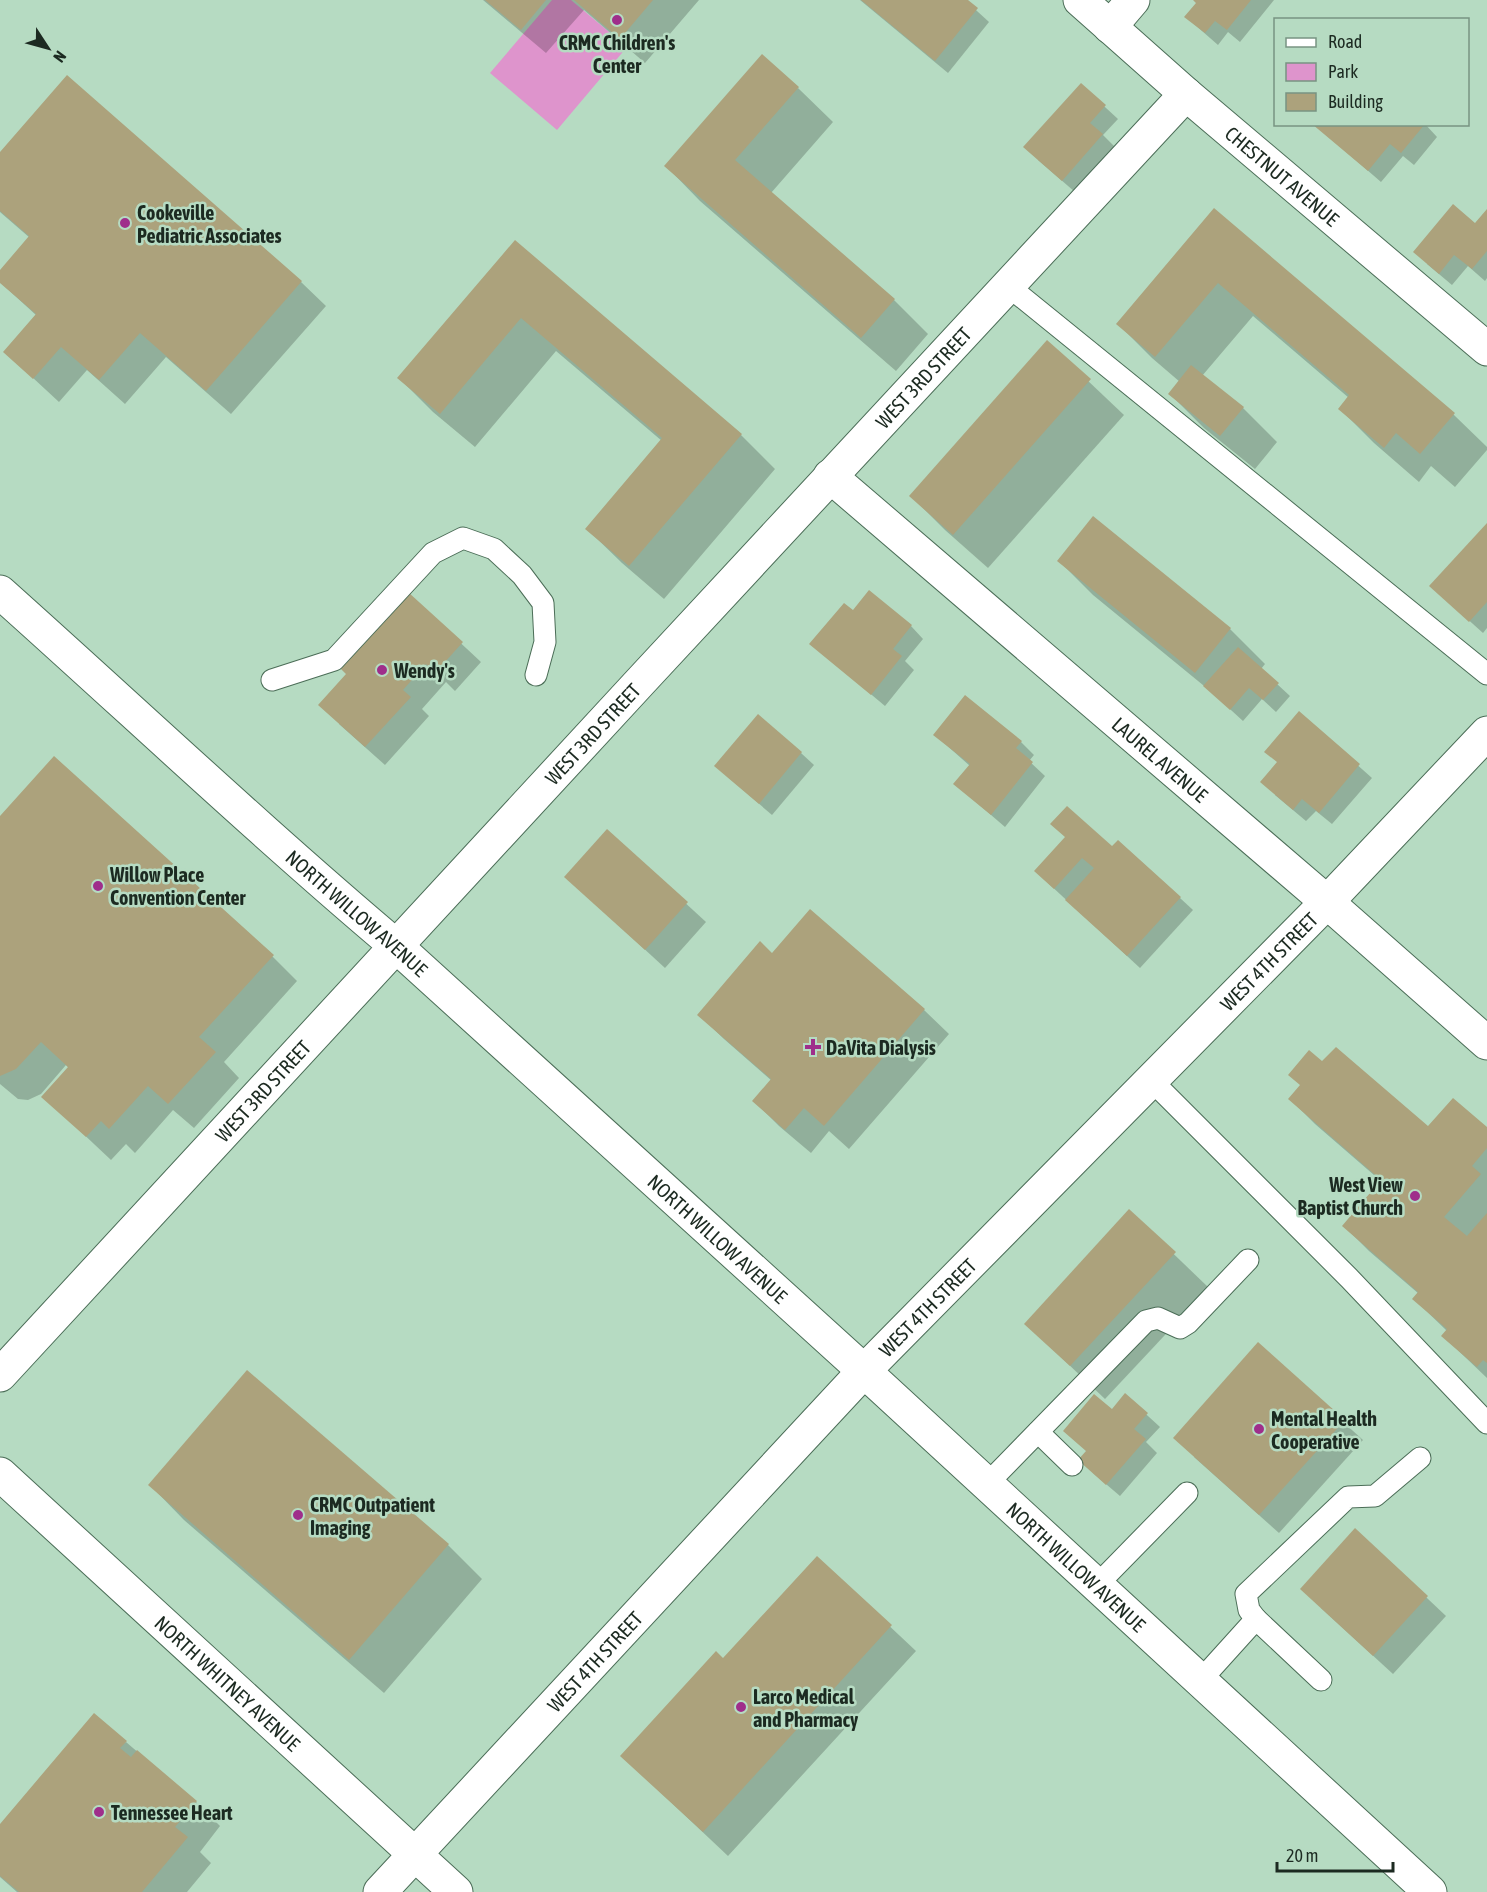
<svg xmlns="http://www.w3.org/2000/svg" width="1487" height="1892" font-family="'Asap Condensed',sans-serif">
  <style>
    .green { fill: #de94cc }
    .shadow { fill: #0003 }
    .building { fill: #aca27c }
    .lines { fill: none; stroke-linecap: round; stroke-linejoin: round }
    .service-casing { stroke: #4b6d57; stroke-width: 23 }
    .minor-casing { stroke: #4b6d57; stroke-width: 35 }
    .secondary-casing { stroke: #4b6d57; stroke-width: 35 }
    .service { stroke: #fff; stroke-width: 21 }
    .minor { stroke: #fff; stroke-width: 33 }
    .secondary { stroke: #fff; stroke-width: 33 }
    .poi-dot { fill: #9f2e8b; stroke: #b6dbc2; stroke-width: 2 }
    .labels { text-anchor: middle; dominant-baseline: central; stroke-width: 5; stroke-linejoin: round; paint-order: stroke }
    .poi-label { font-size: 20px; font-weight: bold; fill: #1c2a21; stroke: #b6dbc2; text-anchor: start }
    .street-label { font-size: 20px; fill: #1c2a21; stroke: #b6dbc2 }
  </style>
  <rect width="100%" height="100%" fill="#b6dbc2"/>
  <path class="green" d="M 552,0 L 571,0 L 627,47 L 557,130 L 490,73 Z"/>
  <g class="shadow">
    <path d="M 483,0 L 699,0 L 645,63 L 584,10 L 546,53 Z"/>
    <path d="M 860,0 L 965,0 L 989,22 L 948,73 Z"/>
    <path d="M 1194,0 L 1274,0 L 1240,42 L 1228,32 L 1218,45 L 1186,17 L 1197,3 Z"/>
    <path d="M 1081,85 L 1118,119 L 1103,135 L 1115,147 L 1075,192 L 1038,160 Z"/>
    <path d="M 798,88 L 833,122 L 771,193 L 894,300 L 928,334 L 896,371 L 700,201 L 666,166 Z"/>
    <path d="M 1314,124 L 1425,124 L 1437,137 L 1414,165 L 1403,156 L 1381,182 Z"/>
    <path d="M 0,154 L 301,282 L 326,306 L 231,414 L 166,357 L 125,404 L 87,370 L 59,402 L 5,352 L 37,316 L 0,282 L 0,272 L 30,238 L 0,212 Z"/>
    <path d="M 1215,210 L 1454,415 L 1487,447 L 1487,450 L 1455,487 L 1431,466 L 1419,482 L 1374,443 L 1340,409 L 1349,398 L 1253,316 L 1202,376 L 1243,408 L 1277,442 L 1255,469 L 1204,428 L 1170,394 L 1180,382 L 1152,358 L 1118,324 Z"/>
    <path d="M 1487,211 L 1487,278 L 1485,281 L 1468,266 L 1452,285 L 1427,264 L 1475,225 Z"/>
    <path d="M 515,242 L 741,435 L 775,469 L 664,599 L 622,563 L 587,529 L 662,441 L 556,351 L 475,447 L 433,412 L 399,378 Z"/>
    <path d="M 1047,342 L 1124,415 L 988,568 L 945,530 L 911,496 Z"/>
    <path d="M 1094,518 L 1230,629 L 1265,664 L 1261,669 L 1290,696 L 1276,712 L 1262,699 L 1243,721 L 1209,690 L 1093,595 L 1059,561 Z"/>
    <path d="M 1487,525 L 1487,628 L 1483,633 L 1444,598 Z"/>
    <path d="M 408,594 L 481,662 L 455,691 L 446,682 L 422,709 L 429,716 L 385,765 L 339,724 L 348,674 Z"/>
    <path d="M 853,612 L 911,626 L 923,639 L 905,661 L 914,670 L 885,706 L 811,644 Z"/>
    <path d="M 965,697 L 1021,742 L 1034,755 L 1029,761 L 1045,776 L 1005,827 L 955,784 L 970,766 L 935,735 Z"/>
    <path d="M 1299,713 L 1372,778 L 1332,824 L 1316,811 L 1306,821 L 1275,795 L 1278,763 Z"/>
    <path d="M 801,753 L 814,765 L 772,815 L 729,778 Z"/>
    <path d="M 54,759 L 273,957 L 297,981 L 224,1062 L 239,1078 L 194,1128 L 173,1110 L 135,1153 L 126,1144 L 111,1160 L 43,1096 L 69,1068 L 66,1065 L 41,1094 L 28,1100 L 18,1099 L 0,1084 L 0,818 Z"/>
    <path d="M 607,831 L 706,922 L 665,968 L 566,877 Z"/>
    <path d="M 1066,838 L 1112,849 L 1180,898 L 1193,910 L 1140,968 L 1048,883 Z"/>
    <path d="M 772,955 L 924,1010 L 949,1034 L 849,1149 L 829,1131 L 811,1153 L 779,1126 L 754,1101 L 772,1081 L 724,1039 L 699,1015 Z"/>
    <path d="M 1323,1064 L 1428,1128 L 1487,1129 L 1487,1378 L 1443,1336 L 1447,1331 L 1414,1299 L 1419,1294 L 1369,1251 L 1344,1226 L 1382,1182 L 1315,1124 L 1290,1099 Z"/>
    <path d="M 1129,1211 L 1209,1288 L 1105,1399 L 1026,1324 Z"/>
    <path d="M 1258,1345 L 1363,1440 L 1279,1533 L 1194,1457 Z"/>
    <path d="M 1125,1395 L 1160,1427 L 1146,1442 L 1157,1453 L 1120,1496 L 1093,1473 L 1087,1452 Z"/>
    <path d="M 150,1485 L 448,1545 L 482,1579 L 384,1693 L 184,1520 Z"/>
    <path d="M 1355,1530 L 1446,1616 L 1393,1674 L 1321,1608 Z"/>
    <path d="M 817,1558 L 916,1651 L 728,1856 L 622,1756 L 723,1660 Z"/>
    <path d="M 126,1742 L 196,1802 L 220,1826 L 200,1852 L 211,1863 L 187,1892 L 17,1892 L 0,1877 L 0,1826 Z"/>
  </g>
  <g class="building">
    <path d="M 485,0 L 546,0 L 521,30 Z"/>
    <path d="M 574,0 L 653,0 L 620,39 Z"/>
    <path d="M 861,0 L 968,0 L 978,8 L 935,61 Z"/>
    <path d="M 1193,0 L 1251,0 L 1227,30 L 1215,21 L 1205,33 L 1184,17 L 1196,3 Z"/>
    <path d="M 762,54 L 799,87 L 735,160 L 895,299 L 861,338 L 664,166 Z"/>
    <path d="M 67,75 L 302,281 L 206,391 L 140,333 L 99,380 L 61,347 L 33,379 L 3,352 L 36,314 L 0,283 L 0,270 L 29,236 L 0,211 L 0,152 Z"/>
    <path d="M 1081,83 L 1106,105 L 1090,123 L 1103,134 L 1062,181 L 1023,147 Z"/>
    <path d="M 1312,124 L 1425,124 L 1401,153 L 1390,144 L 1368,171 Z"/>
    <path d="M 1453,204 L 1475,223 L 1487,209 L 1487,251 L 1472,269 L 1454,255 L 1439,274 L 1413,252 Z"/>
    <path d="M 1214,208 L 1455,413 L 1420,454 L 1396,433 L 1384,448 L 1338,409 L 1349,395 L 1218,283 L 1155,357 L 1116,324 Z"/>
    <path d="M 515,240 L 742,434 L 629,566 L 585,529 L 662,438 L 521,318 L 440,414 L 397,378 Z"/>
    <path d="M 1047,340 L 1091,379 L 953,535 L 909,496 Z"/>
    <path d="M 1191,365 L 1244,407 L 1220,436 L 1168,394 Z"/>
    <path d="M 1093,516 L 1231,628 L 1195,673 L 1057,561 Z"/>
    <path d="M 1487,523 L 1487,602 L 1469,622 L 1429,586 Z"/>
    <path d="M 869,590 L 912,625 L 893,649 L 902,656 L 871,695 L 809,644 L 844,603 L 853,610 Z"/>
    <path d="M 408,592 L 463,642 L 435,673 L 426,664 L 403,690 L 411,697 L 365,747 L 318,705 L 346,674 L 340,668 Z"/>
    <path d="M 1238,647 L 1279,683 L 1263,700 L 1249,688 L 1230,710 L 1203,686 Z"/>
    <path d="M 965,695 L 1022,741 L 1016,748 L 1033,762 L 991,815 L 953,784 L 970,764 L 933,735 Z"/>
    <path d="M 1299,711 L 1360,764 L 1319,813 L 1302,799 L 1293,810 L 1260,782 L 1277,762 L 1264,752 Z"/>
    <path d="M 758,714 L 802,752 L 759,804 L 714,766 Z"/>
    <path d="M 54,756 L 274,955 L 199,1037 L 216,1052 L 168,1104 L 148,1086 L 109,1129 L 101,1121 L 86,1137 L 41,1097 L 68,1067 L 41,1042 L 16,1069 L 0,1076 L 0,816 Z"/>
    <path d="M 1067,806 L 1112,846 L 1118,840 L 1181,897 L 1127,956 L 1065,900 L 1094,868 L 1082,858 L 1054,889 L 1034,871 L 1065,837 L 1050,824 Z"/>
    <path d="M 607,829 L 688,902 L 645,950 L 564,877 Z"/>
    <path d="M 810,909 L 925,1009 L 824,1126 L 804,1108 L 785,1130 L 752,1101 L 771,1079 L 697,1015 L 760,941 L 772,953 Z"/>
    <path d="M 1336,1047 L 1428,1126 L 1453,1098 L 1487,1127 L 1487,1148 L 1472,1166 L 1481,1174 L 1444,1217 L 1467,1236 L 1487,1213 L 1487,1363 L 1483,1360 L 1477,1367 L 1441,1336 L 1447,1329 L 1412,1299 L 1418,1292 L 1342,1226 L 1381,1180 L 1288,1099 L 1300,1085 L 1288,1075 L 1309,1050 L 1322,1061 Z"/>
    <path d="M 1129,1209 L 1176,1252 L 1070,1366 L 1024,1324 Z"/>
    <path d="M 1258,1342 L 1345,1420 L 1259,1515 L 1173,1438 Z"/>
    <path d="M 247,1370 L 449,1544 L 349,1660 L 148,1485 Z"/>
    <path d="M 1125,1393 L 1148,1413 L 1134,1429 L 1146,1439 L 1106,1485 L 1078,1460 L 1086,1451 L 1063,1431 L 1094,1394 L 1112,1409 Z"/>
    <path d="M 1355,1528 L 1428,1596 L 1373,1656 L 1300,1589 Z"/>
    <path d="M 817,1556 L 892,1625 L 703,1832 L 620,1756 L 716,1651 L 723,1658 Z"/>
    <path d="M 94,1713 L 127,1741 L 120,1748 L 131,1757 L 137,1750 L 197,1801 L 175,1827 L 188,1837 L 142,1892 L 19,1892 L 0,1876 L 0,1824 Z"/>
  </g>
  <g class="lines">
    <defs>
      <g id="service">
        <path d="M 1007,285 L 1487,674"/>
        <path d="M 272,680 L 334,660 L 433,553 L 463,538 L 494,549 L 522,575 L 543,603 L 545,642 L 536,675"/>
        <path d="M 1151,1080 L 1349,1278 L 1487,1423"/>
        <path d="M 1038,1432 L 1072,1465"/>
        <path d="M 986,1485 L 1146,1321 L 1158,1318 L 1180,1328 L 1188,1323 L 1248,1260"/>
        <path d="M 1096,1586 L 1187,1493"/>
        <path d="M 1256,1619 L 1249,1610 L 1246,1594 L 1348,1497 L 1375,1496 L 1420,1458"/>
        <path d="M 1200,1681 L 1256,1619 L 1321,1680"/>
      </g>
      <g id="minor">
        <path id="s1" d="M 1080,0 L 1186,94 L 1487,349"/>
        <path d="M 1110,27 L 1133,0"/>
        <path id="s2" d="M 830,476 L 1327,902 L 1487,1043"/>
        <path id="s3" d="M 0,1375 L 640,682 L 1186,94"/>
        <path id="s4" d="M 0,1474 L 456,1892"/>
        <path id="s5" d="M 380,1892 L 864,1371 L 1327,902 L 1487,733"/>
      </g>
      <g id="secondary">
        <path id="s6" d="M 0,592 C 132,710 261,832 396,946 L 864,1371 L 1430,1892"/>
      </g>
    </defs>
    <use href="#service" class="service-casing"/>
    <use href="#minor" class="minor-casing"/>
    <use href="#secondary" class="secondary-casing"/>
    <use href="#service" class="service"/>
    <use href="#minor" class="minor"/>
    <use href="#secondary" class="secondary"/>
  </g>
  <g class="poi-dot">
    <circle cx="617" cy="20" r="6"/>
    <circle cx="125" cy="223" r="6"/>
    <circle cx="382" cy="670" r="6"/>
    <circle cx="98" cy="886" r="6"/>
    <path d="M810 1038h6v6h6v6h-6v6h-6v-6h-6v-6h6z"/>
    <circle cx="1415" cy="1196" r="6"/>
    <circle cx="1259" cy="1429" r="6"/>
    <circle cx="298" cy="1515" r="6"/>
    <circle cx="741" cy="1707" r="6"/>
    <circle cx="99" cy="1812" r="6"/>
  </g>
  <g class="labels">
    <g class="poi-label">
      <text x="617" y="42" text-anchor="middle">CRMC Children's<tspan x="617" dy="23">Center</tspan></text>
      <text x="137" y="212">Cookeville<tspan x="137" dy="23">Pediatric Associates</tspan></text>
      <text x="394" y="670">Wendy's</text>
      <text x="110" y="874">Willow Place<tspan x="110" dy="23">Convention Center</tspan></text>
      <text x="826" y="1047">DaVita Dialysis</text>
      <text x="1403" y="1184" text-anchor="end">West View<tspan x="1403" dy="23">Baptist Church</tspan></text>
      <text x="1271" y="1418">Mental Health<tspan x="1271" dy="23">Cooperative</tspan></text>
      <text x="310" y="1504">CRMC Outpatient<tspan x="310" dy="23">Imaging</tspan></text>
      <text x="753" y="1696">Larco Medical<tspan x="753" dy="23">and Pharmacy</tspan></text>
      <text x="111" y="1812">Tennessee Heart</text>
    </g>
    <g class="street-label">
      <text stroke="none"><textPath href="#s1" startOffset="268">CHESTNUT AVENUE</textPath></text>
      <text stroke="none"><textPath href="#s3" startOffset="1359">WEST 3RD STREET</textPath></text>
      <text stroke="none"><textPath href="#s3" startOffset="873">WEST 3RD STREET</textPath></text>
      <text stroke="none"><textPath href="#s2" startOffset="435">LAUREL AVENUE</textPath></text>
      <text stroke="none"><textPath href="#s6" startOffset="480">NORTH WILLOW AVENUE</textPath></text>
      <text stroke="none"><textPath href="#s5" startOffset="1287">WEST 4TH STREET</textPath></text>
      <text stroke="none"><textPath href="#s3" startOffset="387">WEST 3RD STREET</textPath></text>
      <text stroke="none"><textPath href="#s6" startOffset="966">NORTH WILLOW AVENUE</textPath></text>
      <text stroke="none"><textPath href="#s5" startOffset="801">WEST 4TH STREET</textPath></text>
      <text stroke="none"><textPath href="#s6" startOffset="1452">NORTH WILLOW AVENUE</textPath></text>
      <text stroke="none"><textPath href="#s5" startOffset="315">WEST 4TH STREET</textPath></text>
      <text stroke="none"><textPath href="#s4" startOffset="309">NORTH WHITNEY AVENUE</textPath></text>
    </g>
  </g>
  <rect x="1274" y="18" width="195" height="108" fill="#b6dbc2" stroke="#789482" stroke-width="1.5"/>
  <rect x="1286" y="38" width="30" height="9" fill="#ffffff" stroke="#789482" stroke-width="1.5"/>
  <text x="1328" y="48" font-size="18" fill="#1c2a21">Road</text>
  <rect x="1286" y="63" width="30" height="18" fill="#de94cc" stroke="#789482" stroke-width="1.5"/>
  <text x="1328" y="78" font-size="18" fill="#1c2a21">Park</text>
  <rect x="1286" y="93" width="30" height="18" fill="#aca27c" stroke="#789482" stroke-width="1.5"/>
  <text x="1328" y="108" font-size="18" fill="#1c2a21">Building</text>
  <g transform="translate(48 48) rotate(126)" stroke="#b6dbc2" stroke-width="4.5" paint-order="stroke">
  <path d="M0-4.5L10 22L0 15L-10 22Z" fill="#1c2a21"/>
  <text y="-9" font-size="16" font-weight="bold" text-anchor="middle" fill="#1c2a21">N</text>
  </g>
  <path d="M1277 1862v9h116v-9" fill="none" stroke="#1c2a21" stroke-width="3"/>
  <text x="1286" y="1862" font-size="18" fill="#1c2a21" stroke="#b6dbc2" stroke-width="4.5" paint-order="stroke">20 m</text>
</svg>
